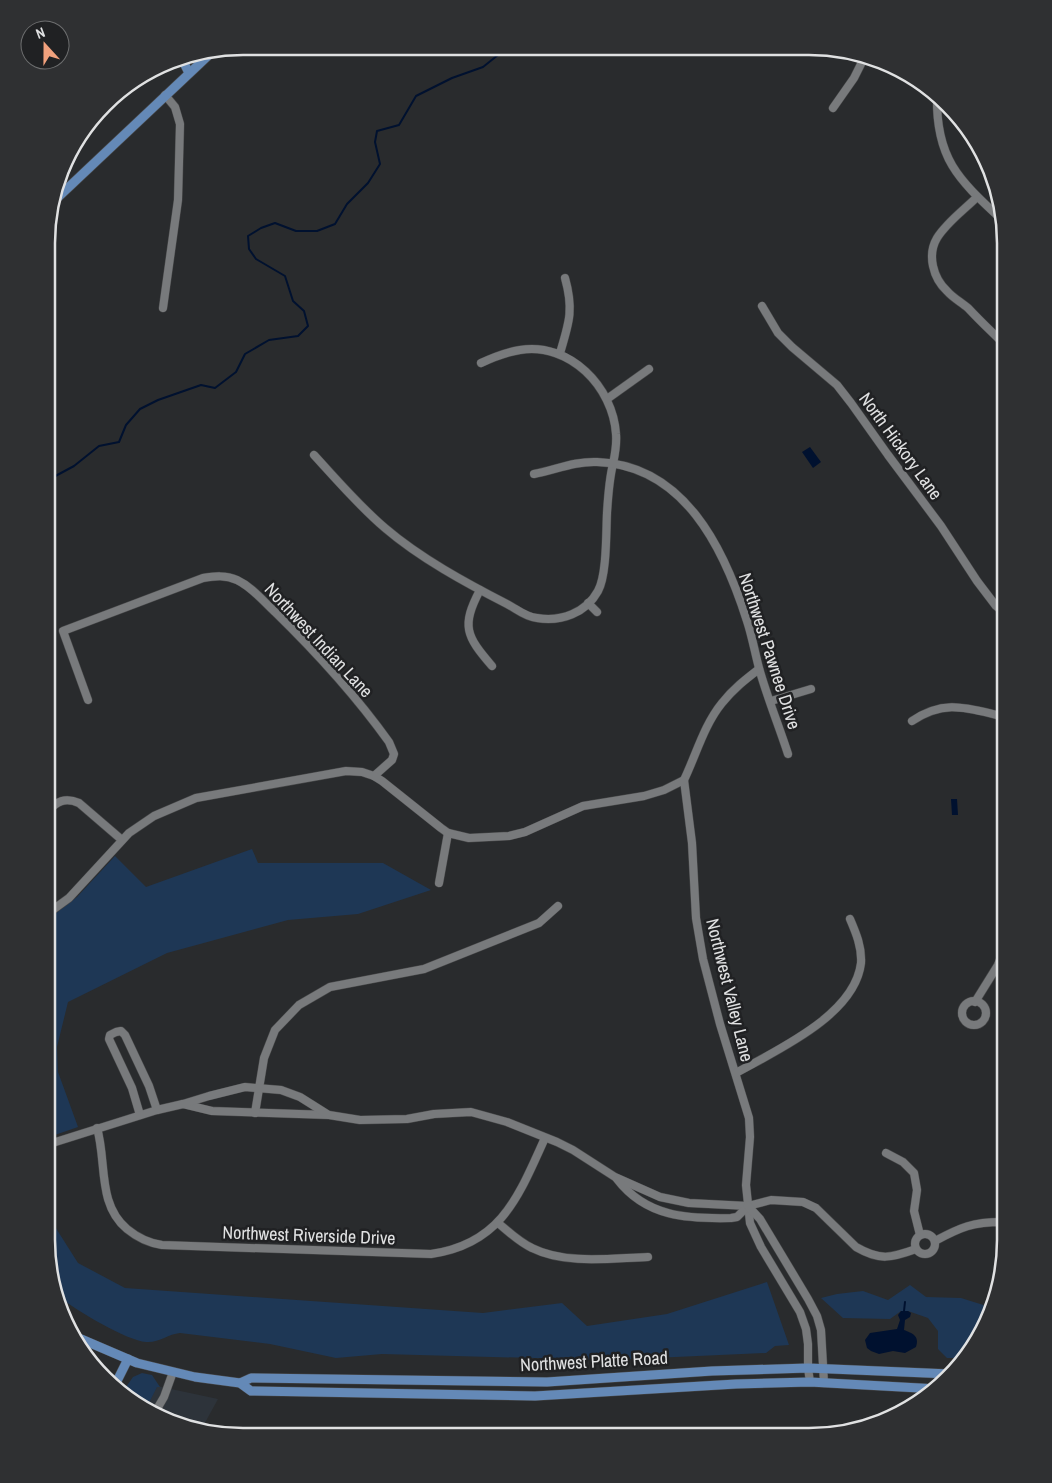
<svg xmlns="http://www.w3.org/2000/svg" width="1052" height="1483" font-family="'Archivo Narrow',sans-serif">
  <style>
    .built { fill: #2d333a }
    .green { fill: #1e3755 }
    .water { fill: #00112f }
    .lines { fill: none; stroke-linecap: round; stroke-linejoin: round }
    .stream { stroke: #00112f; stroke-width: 2 }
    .minor-casing { stroke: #48494a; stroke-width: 9 }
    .major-casing { stroke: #48494a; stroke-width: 10 }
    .minor { stroke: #787a7c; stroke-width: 8 }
    .major { stroke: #6489b7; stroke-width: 9 }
    .labels { text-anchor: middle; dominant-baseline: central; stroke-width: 5; stroke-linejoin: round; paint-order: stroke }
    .street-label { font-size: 18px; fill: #e0e1e2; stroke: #202123 }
    .rim { fill: none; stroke: #e0e1e2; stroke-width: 2.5 }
  </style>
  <rect width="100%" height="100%" fill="#292b2d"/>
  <path class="built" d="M 157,1386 L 218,1399 L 201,1430 L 168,1422 L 146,1409 Z"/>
  <g class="green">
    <path d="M 252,849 L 258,863 L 383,863 L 431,890 L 358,914 L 288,920 L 167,953 L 68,1002 L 57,1047 L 58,1072 L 78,1127 L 46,1138 L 47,920 L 77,897 L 115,856 L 146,887 Z"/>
    <path d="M 46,1185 L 52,1222 L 78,1263 L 125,1288 L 483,1313 L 562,1303 L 587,1326 L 667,1314 L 767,1282 L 789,1345 L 775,1346 L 766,1353 L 609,1360 L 382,1354 L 336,1358 L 270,1344 L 180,1333 C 168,1334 159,1343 146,1342 C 128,1341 75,1310 60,1297 L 46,1240 Z"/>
    <path d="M 910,1285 L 926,1297 L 961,1298 L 993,1308 L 972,1349 L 965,1358 L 947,1358 L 938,1349 L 938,1331 L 928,1318 L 908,1311 L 901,1311 L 890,1319 L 843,1318 L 821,1298 L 837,1294 L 863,1291 L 888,1300 Z"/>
    <path d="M 142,1373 L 152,1375 L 160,1387 L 157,1387 L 146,1409 L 124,1396 L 128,1388 L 126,1387 L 133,1377 Z"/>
  </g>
  <g class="water">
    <path d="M 810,447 L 821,462 L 813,468 L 802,452 Z"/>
    <path d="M 951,799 L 957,799 L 958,815 L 952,815 Z"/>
    <path d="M 901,1311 L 908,1311 L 911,1313 L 910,1317 L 905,1320 L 904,1330 C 912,1333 920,1336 916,1347 L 905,1353 L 893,1351 L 879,1354 L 871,1351 L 867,1348 L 865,1340 L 870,1333 L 897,1329 L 900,1320 L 898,1315 Z"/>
  </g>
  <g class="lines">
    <g class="stream">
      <path d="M 48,480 L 74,466 L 99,446 L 119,442 L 126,425 L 140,409 L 158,400 L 201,385 L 215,388 L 236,372 L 245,354 L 269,340 L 298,336 L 308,326 L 304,311 L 293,301 L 285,276 L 256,259 L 249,249 L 248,236 L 261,228 L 275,223 L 296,231 L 317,231 L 335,224 L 347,204 L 368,183 L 380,164 L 375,142 L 377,131 L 399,125 L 416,96 L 452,78 L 483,67 L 508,47"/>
      <path d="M 904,1311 L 905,1302"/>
    </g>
    <defs>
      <g id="minor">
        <path d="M 937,97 C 936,158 958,179 1000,218"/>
        <path d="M 833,108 L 854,78 L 865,56"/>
        <path d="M 977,197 C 964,210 947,222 937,238 C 927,255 933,278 947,291 C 953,298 961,302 968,308 C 980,321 993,333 1006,346"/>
        <path d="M 762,306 L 778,333 L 792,347 L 837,385 L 851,403 L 888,455 L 941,526 L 977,581 L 996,606 L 1006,614"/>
        <path d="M 163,308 L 178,200 L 180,124 L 175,107 L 165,95"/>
        <path d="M 560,353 C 569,323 574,310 565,278"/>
        <path d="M 607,399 L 649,369"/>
        <path d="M 314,455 C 337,480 359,506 385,528 C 420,558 466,583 507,604 C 517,609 525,617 537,618 C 561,622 586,613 598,591 C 607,575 606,532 607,513 C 608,497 609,480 613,464 C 615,454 617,445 616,434 C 613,387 570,342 520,350 C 507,352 494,357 481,363"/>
        <path d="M 534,474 C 555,470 575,461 597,462 C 684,465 724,548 747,621 C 752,636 755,653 759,668 C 767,697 779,726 788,754"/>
        <path d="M 480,590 C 461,626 466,636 492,666"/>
        <path d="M 588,603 L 597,612"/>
        <path d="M 88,700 L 63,631 L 203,578 C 215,576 226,575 237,580 C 252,587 263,601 275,612 C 316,652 356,696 389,742 L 394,754 L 392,760 L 374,776"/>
        <path d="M 771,701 L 811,689"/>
        <path d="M 912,721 C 946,698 969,709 1006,717"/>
        <path d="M 684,780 L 692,843 L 696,918 L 703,959 L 720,1024 L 749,1118 L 750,1137 L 746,1185 L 750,1223 L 761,1247 L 800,1312 L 806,1329 L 808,1344 L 808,1368 L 810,1382"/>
        <path d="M 1006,803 L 1006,754"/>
        <path d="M 47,812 C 57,801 65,797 79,803 L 122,840"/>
        <path d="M 439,883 L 448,833"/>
        <path d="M 47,914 L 69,898 L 129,833 L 154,816 L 196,798 L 346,771 L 362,772 L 374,776 L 382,781 L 441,828 L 448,833 L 469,838 L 509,836 L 525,832 L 583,806 L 644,796 L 664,790 L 684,780 C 696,755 704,725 722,703 C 733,689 746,679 759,669"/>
        <circle cx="974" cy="1013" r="12"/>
        <path d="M 975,1002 L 998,965 L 1003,952 L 1003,907 L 1005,883"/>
        <path d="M 736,1073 C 777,1050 855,1015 861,963 C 862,947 856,933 850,919"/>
        <path d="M 183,1104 L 212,1111 L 329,1115 L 360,1120 L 407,1119 L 434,1114 L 471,1112 L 507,1122 L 557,1142 L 573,1150 L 615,1177 L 660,1197 L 689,1203 L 748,1206 L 771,1200 L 803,1202 L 816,1208 L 856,1247 C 880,1261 891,1258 916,1249"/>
        <path d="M 255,1113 L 264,1058 L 275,1030 L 299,1005 L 330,987 L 424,969 L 539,923 L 558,906"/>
        <path d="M 140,1115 L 132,1088 L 109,1039 L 110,1035 L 116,1032 L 121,1031 L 125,1035 L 149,1086 L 157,1110"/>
        <path d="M 97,1128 C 107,1162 97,1204 127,1229 C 138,1238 148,1243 162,1245 L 431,1254 C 502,1244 519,1195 545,1138"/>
        <path d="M 46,1145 L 157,1110 L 183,1104 L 209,1096 L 245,1087 L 281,1090 L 300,1097 L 327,1114"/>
        <path d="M 886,1153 L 903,1162 L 914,1173 L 917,1190 L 914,1211 L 920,1235"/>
        <path d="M 617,1179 C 646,1217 687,1219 731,1218 L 737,1217 L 748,1206"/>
        <path d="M 748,1206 L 760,1219 L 808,1299 L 817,1316 L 821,1330 L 824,1383"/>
        <path d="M 498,1223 C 509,1232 519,1242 532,1248 C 566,1265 612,1258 648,1257"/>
        <circle cx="925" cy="1244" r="10"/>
        <path d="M 935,1241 C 961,1227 973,1222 1002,1222 L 1005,1224"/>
        <path d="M 154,1414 L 164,1397 L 173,1372"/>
      </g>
      <g id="major">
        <path d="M 181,57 L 189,73"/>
        <path d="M 54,201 L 212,52"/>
        <path d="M 74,1336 L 137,1363 L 195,1377 L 240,1383 L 251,1391 L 535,1396 L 736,1384 L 810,1382 L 938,1389"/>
        <path d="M 240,1383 L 251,1378 L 547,1382 L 712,1371 L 808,1368 L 950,1374"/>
        <path d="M 115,1385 L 128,1359"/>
      </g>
    </defs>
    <use href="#minor" class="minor-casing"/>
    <use href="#major" class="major-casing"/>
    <use href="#minor" class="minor"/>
    <use href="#major" class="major"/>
  </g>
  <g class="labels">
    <g class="street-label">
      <text transform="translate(901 446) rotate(54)">North Hickory Lane</text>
      <text transform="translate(319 640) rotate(47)">Northwest Indian Lane</text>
      <text transform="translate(770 651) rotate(72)">Northwest Pawnee Drive</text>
      <text transform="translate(730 990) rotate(76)">Northwest Valley Lane</text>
      <text transform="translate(309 1235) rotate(2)">Northwest Riverside Drive</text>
      <text transform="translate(594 1361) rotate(-3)">Northwest Platte Road</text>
    </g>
  </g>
  <path d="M0 0H1052V1483H0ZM243 55H809A188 188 0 0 1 997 243V1240A188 188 0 0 1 809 1428H243A188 188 0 0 1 55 1240V243A188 188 0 0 1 243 55Z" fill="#2f3032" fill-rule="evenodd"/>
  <path class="rim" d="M243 55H809A188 188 0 0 1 997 243V1240A188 188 0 0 1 809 1428H243A188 188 0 0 1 55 1240V243A188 188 0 0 1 243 55Z"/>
  <g transform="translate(45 45) rotate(339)"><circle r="24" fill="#202123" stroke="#6d6e6f"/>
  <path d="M0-4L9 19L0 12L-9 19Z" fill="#f1a17d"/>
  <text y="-8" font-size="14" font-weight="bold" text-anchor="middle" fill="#e0e1e2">N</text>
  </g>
</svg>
